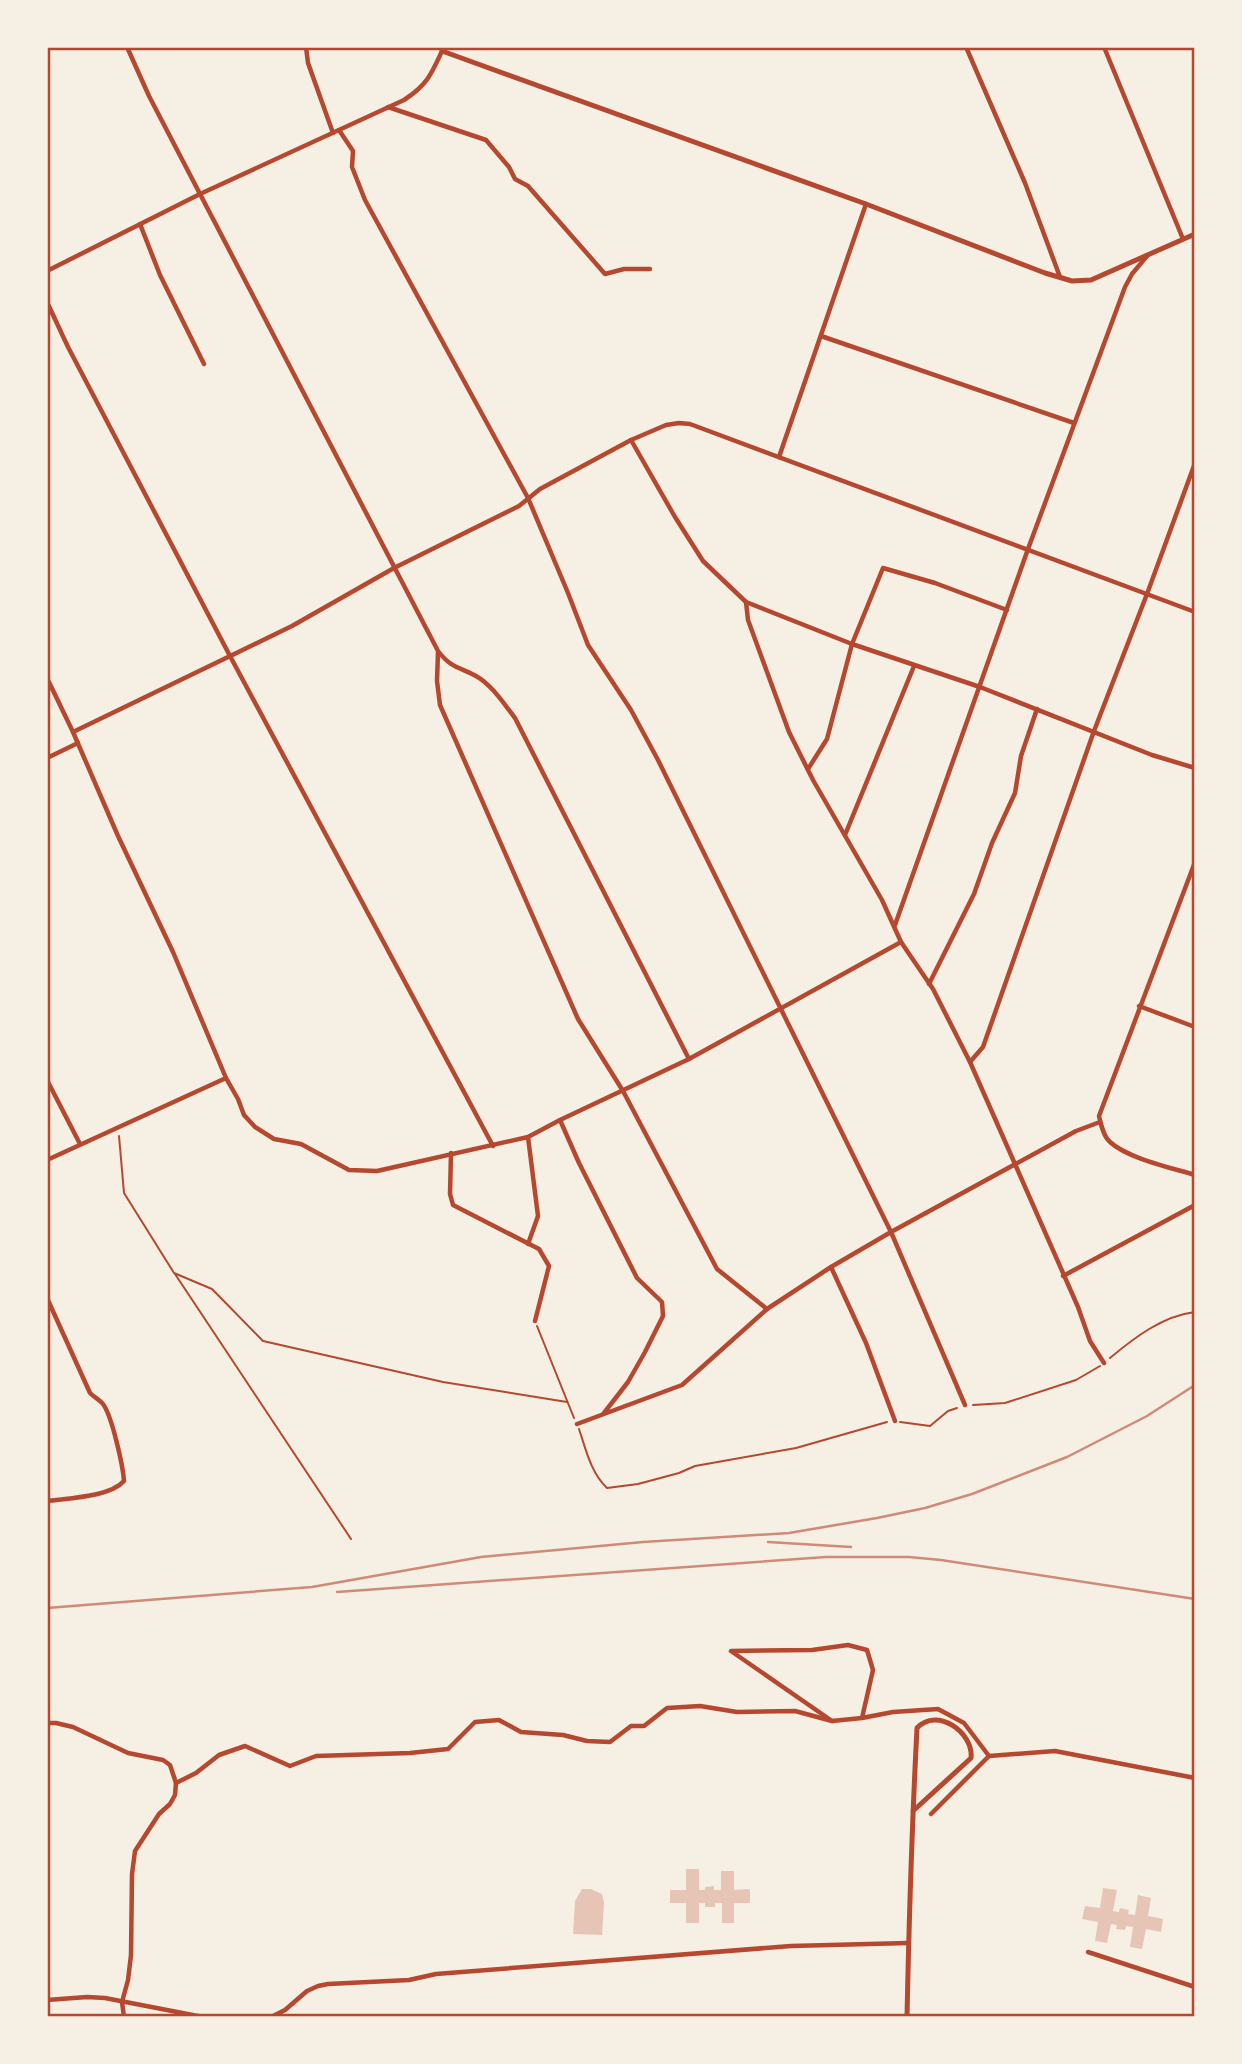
<svg xmlns="http://www.w3.org/2000/svg" width="1242" height="2064" font-family="Lato,sans-serif">
  <style>
    .building { fill: #e6c5b7 }
    .lines { fill: none; stroke-linecap: round; stroke-linejoin: round }
    .path { stroke: #b5482f; stroke-width: 2 }
    .minor { stroke: #b5482f; stroke-width: 4.5 }
    .tertiary { stroke: #b5482f; stroke-width: 5 }
    .rail { stroke: #cf8b77; stroke-width: 2.5 }
    .neatline { fill: none; stroke: #b5482f; stroke-width: 2.5 }
  </style>
  <rect width="100%" height="100%" fill="#f6efe4"/>
  <g class="building">
    <path d="M 686,1869 L 699,1869 L 699,1890 L 705,1890 L 705,1887 L 714,1886 L 714,1890 L 721,1890 L 721,1871 L 734,1871 L 734,1890 L 750,1889 L 750,1903 L 734,1903 L 734,1923 L 722,1923 L 722,1903 L 715,1903 L 715,1907 L 705,1907 L 705,1903 L 699,1903 L 699,1923 L 686,1923 L 686,1903 L 670,1903 L 670,1890 L 686,1890 Z"/>
    <path d="M 1103,1888 L 1117,1890 L 1113,1911 L 1119,1912 L 1120,1908 L 1129,1910 L 1128,1914 L 1135,1915 L 1138,1895 L 1151,1898 L 1148,1916 L 1163,1919 L 1161,1932 L 1146,1929 L 1142,1949 L 1130,1947 L 1133,1927 L 1126,1926 L 1125,1930 L 1116,1929 L 1117,1925 L 1111,1924 L 1107,1943 L 1095,1941 L 1098,1922 L 1082,1919 L 1085,1906 L 1100,1908 Z"/>
    <path d="M 582,1889 L 591,1889 L 602,1894 L 604,1902 L 602,1935 L 573,1934 L 575,1901 Z"/>
  </g>
  <g class="lines">
    <g class="path">
      <path d="M 119,1136 L 124,1193 L 174,1273 L 212,1289 L 263,1341 L 443,1382 L 567,1402"/>
      <path d="M 175,1274 L 351,1539"/>
      <path d="M 537,1326 L 574,1418"/>
      <path d="M 1110,1358 C 1134,1338 1162,1316 1195,1312"/>
      <path d="M 973,1405 L 1005,1403 L 1076,1380 L 1100,1366"/>
      <path d="M 900,1422 L 930,1426 L 948,1411 L 957,1408"/>
      <path d="M 579,1429 C 586,1450 591,1473 607,1488 L 638,1484 L 679,1473 L 695,1466 L 796,1448 L 887,1422"/>
    </g>
    <g class="minor">
      <path d="M 127,47 L 149,96 L 438,651 C 451,668 459,667 476,676 C 492,685 504,704 515,718 L 689,1059"/>
      <path d="M 306,47 L 308,63 L 333,133"/>
      <path d="M 966,47 L 1025,183 L 1060,277"/>
      <path d="M 1104,47 L 1183,239"/>
      <path d="M 388,107 L 486,140 L 509,167 L 515,179 L 528,186 L 605,274 L 624,269 L 650,269"/>
      <path d="M 339,130 L 353,151 L 352,167 L 365,200 L 528,498 L 568,593 L 588,645 L 631,710 L 658,760 L 891,1232 L 965,1405"/>
      <path d="M 140,224 L 160,275 L 204,364"/>
      <path d="M 47,271 L 200,194 L 404,100 C 427,85 431,75 442,51"/>
      <path d="M 47,302 L 68,347 L 230,656 L 493,1146"/>
      <path d="M 821,336 L 1074,423"/>
      <path d="M 631,440 L 675,517 L 703,561 L 746,602 L 852,644 L 980,687 L 1152,755 L 1195,768"/>
      <path d="M 779,457 L 866,204"/>
      <path d="M 746,602 L 748,620 L 789,732 L 813,780 L 882,900 L 901,942 L 933,989 L 970,1062 L 1078,1307 L 1090,1341 L 1104,1363"/>
      <path d="M 438,652 L 437,681 L 440,705 L 578,1019 L 623,1091 L 717,1269 L 767,1309"/>
      <path d="M 47,678 L 73,732 L 118,836 L 173,952 L 226,1078 L 238,1099 L 244,1115 L 255,1127 L 274,1139 L 301,1144 L 349,1170 L 377,1171 L 528,1137 L 560,1120 L 689,1059 L 901,942"/>
      <path d="M 73,732 L 292,626 L 394,568 L 519,506 L 540,489 L 631,440 L 666,425 L 679,423 L 690,424 L 1195,612"/>
      <path d="M 47,758 L 78,743"/>
      <path d="M 808,769 L 827,739 L 852,644 L 883,568 L 935,583 L 1007,610"/>
      <path d="M 845,835 L 914,666"/>
      <path d="M 1195,862 L 1099,1116 C 1101,1124 1103,1136 1110,1142 C 1127,1158 1172,1168 1195,1175"/>
      <path d="M 895,925 L 1028,549 L 1125,287 L 1132,274 L 1147,256"/>
      <path d="M 929,984 L 974,894 L 992,843 L 1015,793 L 1021,756 L 1037,709"/>
      <path d="M 1139,1006 L 1195,1027"/>
      <path d="M 970,1062 L 983,1047 L 1094,731 L 1147,594 L 1195,463"/>
      <path d="M 47,1080 L 80,1144"/>
      <path d="M 560,1120 L 579,1163 L 637,1278 L 662,1302 L 663,1316 L 645,1352 L 628,1382 L 604,1413"/>
      <path d="M 451,1153 L 450,1194 L 453,1205 L 539,1249 L 549,1266 L 535,1321"/>
      <path d="M 47,1160 L 226,1078"/>
      <path d="M 528,1244 L 538,1216 L 528,1137"/>
      <path d="M 831,1267 L 866,1343 L 895,1421"/>
      <path d="M 1063,1276 L 1195,1205"/>
      <path d="M 47,1298 L 90,1393 C 94,1397 100,1400 103,1404 C 112,1416 123,1466 124,1481 C 110,1497 68,1498 47,1501"/>
      <path d="M 577,1424 L 682,1385 L 767,1309 L 831,1267 L 891,1232 L 1076,1131 L 1100,1122"/>
      <path d="M 862,1718 L 832,1721 L 731,1651 L 812,1650 L 848,1645 L 867,1650 L 873,1670 L 862,1718 L 893,1712 L 938,1709 L 964,1723 L 989,1756"/>
      <path d="M 47,1723 L 56,1723 L 73,1727 L 128,1753 L 163,1760 L 170,1765 L 176,1783 L 175,1795 L 170,1804 L 159,1814 L 135,1851 L 132,1874 L 131,1955 L 128,1980 L 122,2002 L 124,2017"/>
      <path d="M 176,1783 L 196,1773 L 219,1755 L 245,1746 L 290,1766 L 316,1756 L 410,1753 L 448,1749 L 475,1722 L 499,1720 L 521,1732 L 563,1735 L 587,1741 L 610,1742 L 631,1726 L 644,1726 L 667,1708 L 700,1706 L 737,1712 L 795,1711 L 832,1721"/>
      <path d="M 931,1814 L 989,1756 L 1055,1751 L 1195,1778"/>
      <path d="M 1088,1952 L 1195,1987"/>
      <path d="M 47,2000 L 87,1997 L 105,1998 L 203,2017"/>
      <path d="M 271,2017 L 285,2010 L 307,1991 L 318,1986 L 328,1984 L 409,1980 L 436,1974 L 791,1946 L 908,1943"/>
    </g>
    <g class="tertiary">
      <path d="M 443,47 L 442,51 L 866,204 L 1045,273 L 1072,281 L 1091,280 L 1195,234"/>
      <path d="M 907,2017 C 909,1920 912,1824 917,1728 C 937,1706 974,1733 971,1758 L 913,1811"/>
    </g>
    <g class="rail">
      <path d="M 768,1542 L 851,1547"/>
      <path d="M 337,1592 L 826,1557 L 909,1557 L 941,1560 L 1195,1599"/>
      <path d="M 47,1608 L 312,1587 L 481,1557 L 643,1542 L 789,1533 L 877,1518 L 925,1508 L 972,1494 L 1067,1457 L 1147,1416 L 1195,1385"/>
    </g>
  </g>
  <rect width="1242" height="2064" fill="none" stroke="#f6efe4" stroke-width="98"/>
  <rect x="49" y="49" width="1144" height="1966" class="neatline"/>
</svg>
